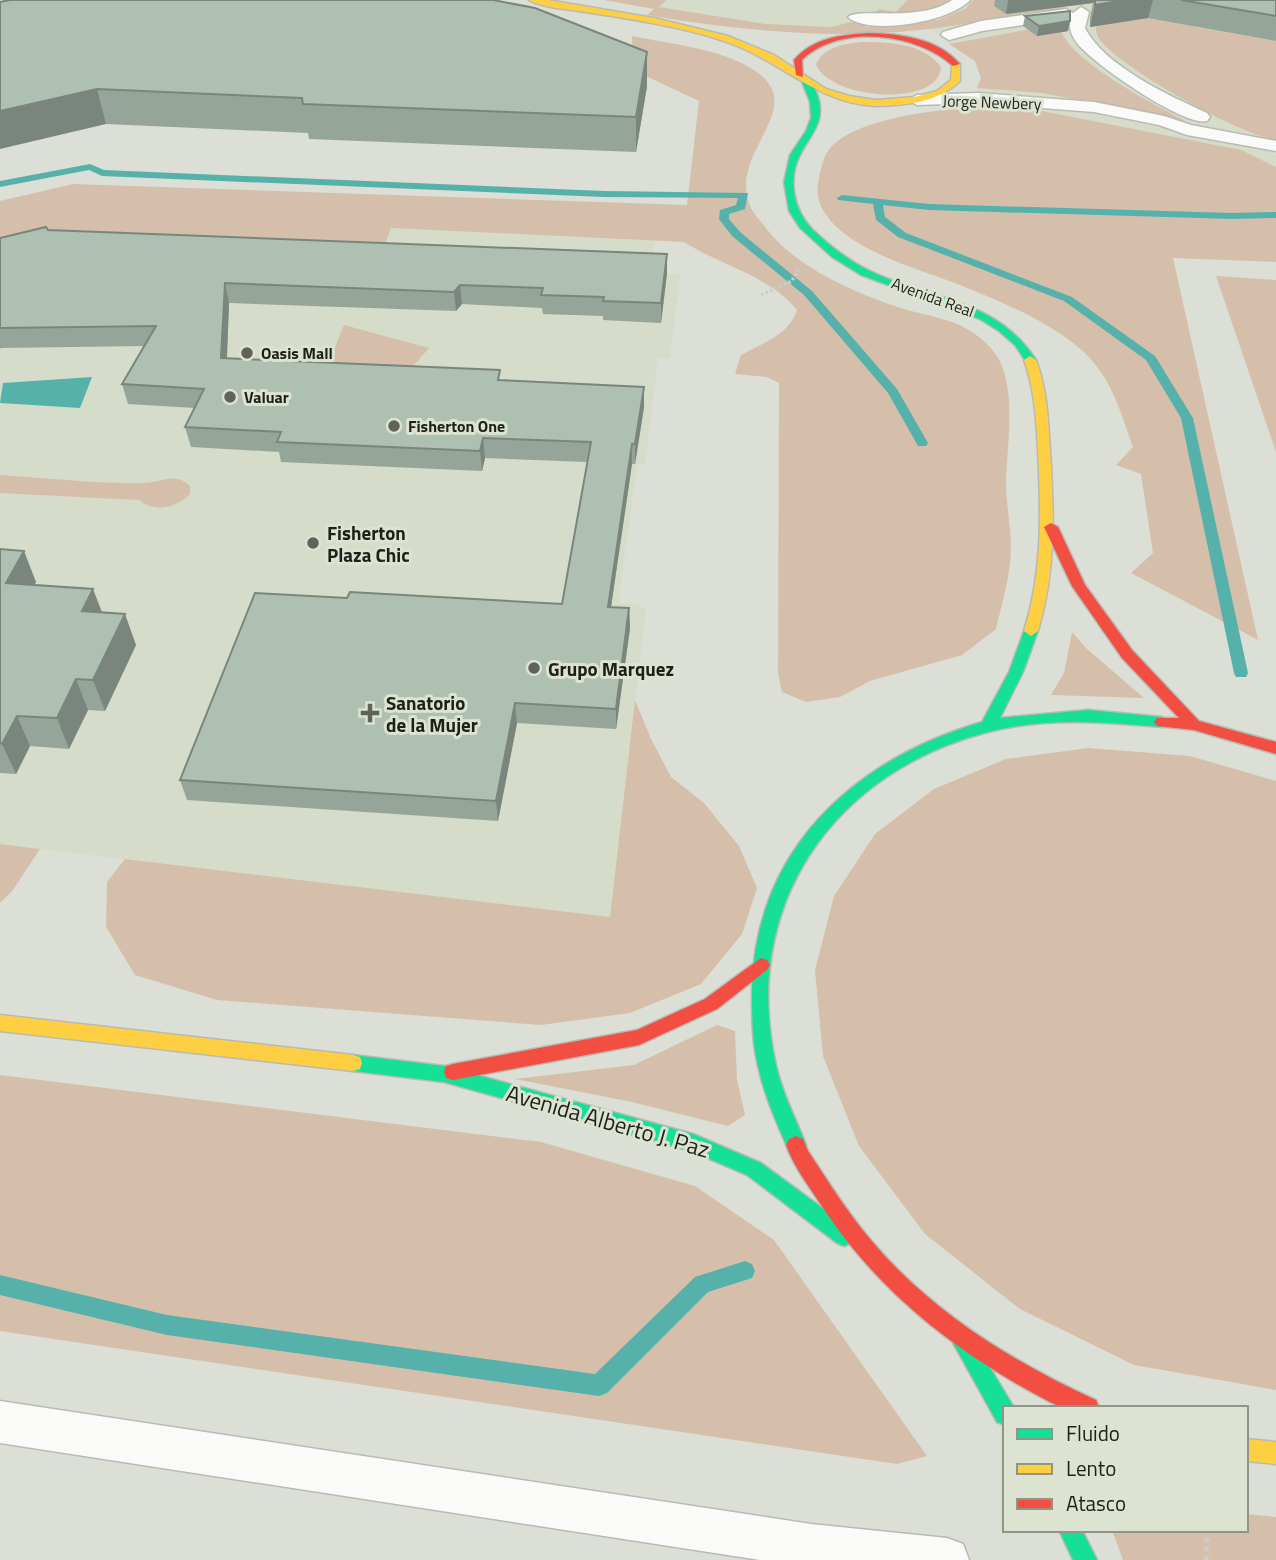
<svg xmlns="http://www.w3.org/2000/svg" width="1276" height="1560" font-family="'Titillium Web',sans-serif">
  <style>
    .built { fill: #d5dcc9 }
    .green { fill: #d5bfaa }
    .water { fill: #56b1ab }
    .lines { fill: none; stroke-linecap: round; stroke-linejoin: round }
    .stream { fill: #56b1ab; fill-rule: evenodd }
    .lane-casing { stroke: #b8bbb4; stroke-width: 3 }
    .fast-casing { stroke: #b8bbb4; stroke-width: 3 }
    .slow-casing { stroke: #b8bbb4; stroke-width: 3 }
    .jam-casing { stroke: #b8bbb4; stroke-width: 3 }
    .path-far1 { stroke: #cdcdcb; stroke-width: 3.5; stroke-dasharray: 2.5 2.5; stroke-linecap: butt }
    .path { stroke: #cdcdcb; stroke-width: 5; stroke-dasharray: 4.5 4.5; stroke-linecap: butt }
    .lane { fill: #fafaf9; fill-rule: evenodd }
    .fast { fill: #16e098; fill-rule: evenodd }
    .slow { fill: #ffcf43; fill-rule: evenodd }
    .jam { fill: #f24e42; fill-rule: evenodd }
    .wall { fill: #96a599 }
    .shaded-wall { fill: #7a867d }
    .building { fill: #aec0b2; stroke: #7a867d; stroke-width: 2 }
    .poi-dot { fill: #60635b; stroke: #dce3d1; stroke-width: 2.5 }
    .labels { text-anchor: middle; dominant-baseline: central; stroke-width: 6; stroke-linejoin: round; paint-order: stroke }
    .far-street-label { font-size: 16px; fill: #1e201a; stroke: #dce3d1 }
    .far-poi-label { font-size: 16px; font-weight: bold; fill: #1e201a; stroke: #dce3d1; text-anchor: start }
    .poi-label { font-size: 19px; font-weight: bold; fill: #1e201a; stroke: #dce3d1; text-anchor: start }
    .near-street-label { font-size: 23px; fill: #1e201a; stroke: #dce3d1 }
  </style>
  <rect width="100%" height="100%" fill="#dbdfd5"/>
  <g class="built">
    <path d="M 604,0 L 1276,0 L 1276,167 L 1241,150 L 1042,111 L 980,107 L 977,88 L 981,78 L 975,61 L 930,29 L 897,32 L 780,31 L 707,25 L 647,15 L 654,9 Z"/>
    <path d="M 65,212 L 655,241 L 651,272 L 680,274 L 670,358 L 658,358 L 645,465 L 637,465 L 619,597 L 620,603 L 634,604 L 646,609 L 610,917 L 0,844 L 0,229 Z"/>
  </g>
  <g class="green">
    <path d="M 604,0 L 666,0 L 659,7 L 765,24 L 831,27 L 855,21 L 867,27 L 938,20 L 965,9 L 973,0 L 1059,0 L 1065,5 L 1063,9 C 1008,16 954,28 899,32 C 815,38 730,29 647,15 L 654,9 Z"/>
    <path d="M 907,0 L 948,0 C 927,15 900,17 875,13 L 879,9 L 896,12 Z"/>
    <path d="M 1141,17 L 1197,23 L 1196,27 L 1276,41 L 1276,140 C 1240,135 1122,69 1100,40 C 1096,35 1096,31 1096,25 Z"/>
    <path d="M 1053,25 L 1061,29 C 1067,60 1159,107 1187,122 L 1043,93 L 977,88 L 981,78 L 975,61 L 949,44 Z"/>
    <path d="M 632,36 C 670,44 716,48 749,67 C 817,106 724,151 751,208 C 755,216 764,225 770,233 C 800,270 862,296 907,310 C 925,315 951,319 967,329 C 984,339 999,353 1004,372 C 1015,409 1006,451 1006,488 C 1007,512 1013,538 1010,562 C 1008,584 1001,607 996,629 L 962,655 L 870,681 L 840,697 L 806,702 L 782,692 L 778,673 L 779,383 L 767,377 L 735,374 L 741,355 C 763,343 789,335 797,310 C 770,276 720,265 684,242 L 391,228 L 378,262 L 0,259 L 0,201 L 73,184 L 687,205 L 699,101 L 633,70 Z"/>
    <path d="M 861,42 C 889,42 923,43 941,67 C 939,108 829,100 816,64 C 824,47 843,44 861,42 Z"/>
    <path d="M 980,107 L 1042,111 L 1241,150 L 1276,167 L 1276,262 L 1173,258 L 1258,640 L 1131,573 L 1153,553 L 1141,474 L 1116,465 L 1133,447 C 1120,410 1110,373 1078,347 C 1045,320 1004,303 965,287 C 924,270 847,252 823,210 C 813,193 819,176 824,159 C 838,118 943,109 980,107 Z"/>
    <path d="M 1216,276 L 1276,280 L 1276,452 Z"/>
    <path d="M 344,325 L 429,348 L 407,373 L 326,370 Z"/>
    <path d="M 0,475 C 48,478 96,484 144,483 C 162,483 174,471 190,486 L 190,494 C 176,508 155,513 139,500 L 0,493 Z"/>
    <path d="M 1072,632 L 1087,649 L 1144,698 L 1051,695 L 1064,673 Z"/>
    <path d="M 635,700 L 651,739 L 671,777 L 704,803 L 739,846 L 757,888 L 742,934 L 701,984 L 630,1013 L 541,1025 L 217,1000 L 135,975 L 106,927 L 107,882 L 125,859 L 610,917 Z"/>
    <path d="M 1088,748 L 1190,756 L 1276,781 L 1276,1390 L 1134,1365 L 1020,1309 L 925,1234 L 859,1146 L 823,1056 L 815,970 L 834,896 L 875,834 L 934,789 L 1006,759 Z"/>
    <path d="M 0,844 L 40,849 L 13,890 L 0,903 Z"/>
    <path d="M 717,1025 L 735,1031 L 737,1080 L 745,1115 L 728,1126 L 632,1102 L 515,1079 L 634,1065 Z"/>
    <path d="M 0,1075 L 541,1142 L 695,1186 L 774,1240 L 927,1456 L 897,1464 L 0,1331 Z"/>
    <path d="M 1246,1514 L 1276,1517 L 1276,1560 L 1123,1560 L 1112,1530 L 1246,1530 Z"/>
  </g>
  <path class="water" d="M 92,377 L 80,408 L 0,403 L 3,383 Z"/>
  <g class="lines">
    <g class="stream">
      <path d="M 90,164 L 104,170 L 604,191 L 748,193 L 745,209 L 729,214 L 729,219 L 740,232 L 812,291 L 897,389 L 928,443 L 926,446 L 918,446 L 888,393 L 804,295 L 732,236 L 719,219 L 720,210 L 736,205 L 738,198 L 604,197 L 102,176 L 89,170 L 0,187 L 0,181 Z"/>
      <path d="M 842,195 L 929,204 L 1232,213 L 1276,212 L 1276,218 L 1232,219 L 929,210 L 883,205 L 885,217 L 906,233 L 1072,297 L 1155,356 L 1193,418 L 1248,673 L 1246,677 L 1236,677 L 1234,673 L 1181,418 L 1146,360 L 1064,301 L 898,237 L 876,220 L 873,204 L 838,200 L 837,198 Z"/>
      <path d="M 745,1261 L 752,1264 L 755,1271 L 752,1278 L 708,1292 L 607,1393 L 599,1396 L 167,1335 L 0,1295 L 0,1275 L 167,1315 L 595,1374 L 695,1277 Z"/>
    </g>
    <defs>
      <g id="lane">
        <path d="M 952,0 L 970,0 C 951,22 868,36 848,17 C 858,7 920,23 952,0 Z"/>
        <path d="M 1081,7 L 1089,12 L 1085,28 C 1104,66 1170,96 1207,113 L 1210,117 L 1207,121 C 1184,127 1092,63 1077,43 C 1071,35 1068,27 1071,18 L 982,31 L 949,40 L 941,35 L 943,32 L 981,21 L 1066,9 L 1073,13 Z"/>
        <path d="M 978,93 L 1094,102 L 1164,116 L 1191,125 L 1276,141 L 1276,151 L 1187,135 L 1159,125 L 1094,112 L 978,103 L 917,105 L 908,100 L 917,95 Z"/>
        <path d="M 0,1401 L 811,1524 L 947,1538 L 963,1544 L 969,1560 L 760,1560 L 0,1443 Z"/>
      </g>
      <g id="fast">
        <path d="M 807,79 C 813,83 815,89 818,97 C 826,122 810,135 800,155 C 787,180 794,211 813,230 C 830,246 849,261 870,271 C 930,300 996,298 1036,360 L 1034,362 L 1026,362 L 1015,345 L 999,331 L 980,319 L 861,275 L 832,257 L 800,228 L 789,211 L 784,182 L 790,155 L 806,131 L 811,118 L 810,102 L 802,82 Z"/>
        <path d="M 1031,626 L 1038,631 L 1023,672 L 1000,718 L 1088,710 L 1162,717 L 1170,722 L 1162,727 C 1103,722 1046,717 988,732 C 833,772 740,906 776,1065 C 782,1093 796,1119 806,1145 L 803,1151 L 796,1154 L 789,1151 C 777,1124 764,1095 758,1066 C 752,1042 752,1016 752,992 C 754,850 853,760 982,722 L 1009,672 L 1024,631 Z"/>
        <path d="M 353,1055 L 444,1066 L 693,1134 L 761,1163 L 851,1229 L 854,1236 L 851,1243 L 844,1246 L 837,1243 L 747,1175 L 691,1151 L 444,1082 L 353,1071 L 346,1069 L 344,1063 L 346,1057 Z"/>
        <path d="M 964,1332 L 971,1336 L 1013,1406 L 1005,1408 L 1005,1425 L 997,1422 L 957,1350 L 953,1343 L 957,1336 Z"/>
        <path d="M 1059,1530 L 1082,1530 L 1097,1560 L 1073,1560 Z"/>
      </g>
      <g id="slow">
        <path d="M 529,0 L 547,0 L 654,18 L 728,36 L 774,55 L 826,89 L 849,96 L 875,100 L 915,97 L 937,91 L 951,80 L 952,64 L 956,61 L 960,64 L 960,81 C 939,102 904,106 876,106 C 816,104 777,57 721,40 C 677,26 631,19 586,12 C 568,9 543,8 529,0 Z"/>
        <path d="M 1030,356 L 1036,360 C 1047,389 1048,419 1050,450 C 1054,512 1056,571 1038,631 L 1031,636 L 1024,631 C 1043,571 1041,512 1038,450 C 1036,419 1035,390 1024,360 Z"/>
        <path d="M 0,1015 L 353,1055 L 360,1057 L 362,1063 L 360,1069 L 353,1071 L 0,1031 Z"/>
        <path d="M 1246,1439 L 1276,1442 L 1276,1464 L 1246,1461 Z"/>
      </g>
      <g id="jam">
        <path d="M 868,33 C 902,34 937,38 960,64 L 953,66 C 917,33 839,23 802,60 L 803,77 L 796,75 L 794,60 C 813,38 840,35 868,33 Z"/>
        <path d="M 1051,523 L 1058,527 L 1085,585 L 1132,650 L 1199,721 L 1276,742 L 1276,754 L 1194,730 L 1157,726 L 1154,722 L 1157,718 L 1179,718 L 1122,658 L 1072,586 L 1044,527 Z"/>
        <path d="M 761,958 L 767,960 L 770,965 L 767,970 L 717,1009 L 639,1045 L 453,1080 L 446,1078 L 444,1072 L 446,1066 L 453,1064 L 637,1030 L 705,999 Z"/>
        <path d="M 796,1136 L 803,1139 L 808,1151 C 828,1181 847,1212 870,1239 C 930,1311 1011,1361 1096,1400 L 1099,1408 L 1063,1408 L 1050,1402 C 958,1354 879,1293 821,1205 C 809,1186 794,1167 786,1145 L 789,1139 Z"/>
      </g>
    </defs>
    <use href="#lane" class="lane-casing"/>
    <use href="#fast" class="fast-casing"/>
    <use href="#slow" class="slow-casing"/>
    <use href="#jam" class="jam-casing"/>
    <path class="path-far1" d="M 761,295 L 792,281 L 798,269"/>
    <path class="path" d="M 1206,1560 L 1207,1530"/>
    <use href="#lane" class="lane"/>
    <use href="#fast" class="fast"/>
    <use href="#slow" class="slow"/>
    <use href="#jam" class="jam"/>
  </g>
  <g class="wall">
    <path d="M 10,0 L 647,86 L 636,152 L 309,139 L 308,133 L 106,124 Z"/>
    <path d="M 995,0 L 1276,0 L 1276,41 L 1148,18 L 1090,27 L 1090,18 L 1093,3 L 1006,14 L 994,6 Z"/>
    <path d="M 1025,16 L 1068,31 L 1037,36 L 1023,26 Z"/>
    <path d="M 48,230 L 667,273 L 661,323 L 603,320 L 603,316 L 543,314 L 542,308 L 462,304 L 456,311 L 229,303 L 227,358 L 501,380 L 644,387 L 644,407 L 635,464 L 632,464 L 611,607 L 629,608 L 630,628 L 616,729 L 517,723 L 498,821 L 187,800 L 180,780 L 347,598 L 562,604 L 587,462 L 485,458 L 482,471 L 281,462 L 279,452 L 191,447 L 185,427 L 195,408 L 128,404 L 122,384 L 144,346 L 1,348 L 0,349 L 0,238 Z"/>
    <path d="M 0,549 L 36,582 L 34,585 L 102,613 L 136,645 L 105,711 L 88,710 L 69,749 L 30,746 L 16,774 L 0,773 Z"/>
  </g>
  <g class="shaded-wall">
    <path d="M 1008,0 L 1094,0 L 1093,3 L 1006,14 Z"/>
    <path d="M 1124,0 L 1153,0 L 1148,18 L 1090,27 L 1095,5 Z"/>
    <path d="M 1070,21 L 1068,31 L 1037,36 L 1039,26 Z"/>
    <path d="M 647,52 L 647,86 L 636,152 L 636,117 Z"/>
    <path d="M 97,89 L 106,124 L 0,149 L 0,111 Z"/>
    <path d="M 667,254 L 667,273 L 661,323 L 661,303 Z"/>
    <path d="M 225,283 L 229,303 L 226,378 L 221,358 Z"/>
    <path d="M 460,285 L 462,304 L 456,311 L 454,292 Z"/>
    <path d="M 644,387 L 644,407 L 635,464 L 635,444 Z"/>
    <path d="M 483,438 L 485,458 L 482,471 L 480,451 Z"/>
    <path d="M 632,444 L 632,464 L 608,627 L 608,607 Z"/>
    <path d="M 24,551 L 36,582 L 18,614 L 6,583 Z"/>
    <path d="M 93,589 L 105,620 L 82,611 Z"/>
    <path d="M 629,608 L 630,628 L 616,729 L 616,709 Z"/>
    <path d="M 125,614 L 136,645 L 105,711 L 93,680 Z"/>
    <path d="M 76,679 L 88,710 L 69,749 L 57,718 Z"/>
    <path d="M 515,703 L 517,723 L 498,821 L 496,801 Z"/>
    <path d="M 17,716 L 30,746 L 16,774 L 2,744 Z"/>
  </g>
  <g class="building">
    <path d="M 10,0 L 493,0 L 535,8 L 647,52 L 636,117 L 303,104 L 302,98 L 97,89 L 0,111 L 0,2 Z"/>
    <path d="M 1095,0 L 1124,0 L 1095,5 Z"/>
    <path d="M 1181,0 L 1276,0 L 1276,16 Z"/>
    <path d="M 1070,11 L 1070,21 L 1039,26 L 1025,16 Z"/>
    <path d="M 46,227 L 48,230 L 667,254 L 661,303 L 603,301 L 604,297 L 541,295 L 543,288 L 460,285 L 454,292 L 225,283 L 221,358 L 500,370 L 498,380 L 644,387 L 635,444 L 632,444 L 608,607 L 629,608 L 616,709 L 515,703 L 496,801 L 180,780 L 255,593 L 347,598 L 350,592 L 562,604 L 591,442 L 483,438 L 480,451 L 277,442 L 281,432 L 185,427 L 204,389 L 122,384 L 156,326 L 0,328 L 0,238 Z"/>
    <path d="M 0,549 L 24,551 L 6,583 L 93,589 L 82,611 L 125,614 L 93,680 L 76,679 L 57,718 L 17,716 L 2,744 L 0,743 Z"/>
  </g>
  <g class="poi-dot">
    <circle cx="247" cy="353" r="7"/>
    <circle cx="230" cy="397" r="7"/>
    <circle cx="394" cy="426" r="7"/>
    <circle cx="313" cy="543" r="7"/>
    <circle cx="534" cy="668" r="7"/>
    <path d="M366.5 702.5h7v7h7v7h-7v7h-7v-7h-7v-7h7z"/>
  </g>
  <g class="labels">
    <g class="far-street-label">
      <text transform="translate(992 102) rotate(2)">Jorge Newbery</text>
      <text transform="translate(933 297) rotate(20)">Avenida Real</text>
    </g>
    <g class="far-poi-label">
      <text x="261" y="353">Oasis Mall</text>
      <text x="244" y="397">Valuar</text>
      <text x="408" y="426">Fisherton One</text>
    </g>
    <g class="poi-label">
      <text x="327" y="532">Fisherton<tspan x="327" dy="22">Plaza Chic</tspan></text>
      <text x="548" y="668">Grupo Marquez</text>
      <text x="386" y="702">Sanatorio<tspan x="386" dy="22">de la Mujer</tspan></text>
    </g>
    <g class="near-street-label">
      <text transform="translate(608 1121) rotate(16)">Avenida Alberto J. Paz</text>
    </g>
  </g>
  <rect x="1003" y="1406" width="245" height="126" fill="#dce3d1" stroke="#909588" stroke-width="2"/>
  <rect x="1017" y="1429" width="35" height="10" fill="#16e098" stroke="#909588" stroke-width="2"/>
  <text x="1066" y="1441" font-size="21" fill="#1e201a">Fluido</text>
  <rect x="1017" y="1464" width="35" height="10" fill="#ffcf43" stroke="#909588" stroke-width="2"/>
  <text x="1066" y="1476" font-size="21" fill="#1e201a">Lento</text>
  <rect x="1017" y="1499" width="35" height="10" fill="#f24e42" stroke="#909588" stroke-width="2"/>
  <text x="1066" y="1511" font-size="21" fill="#1e201a">Atasco</text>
</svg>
